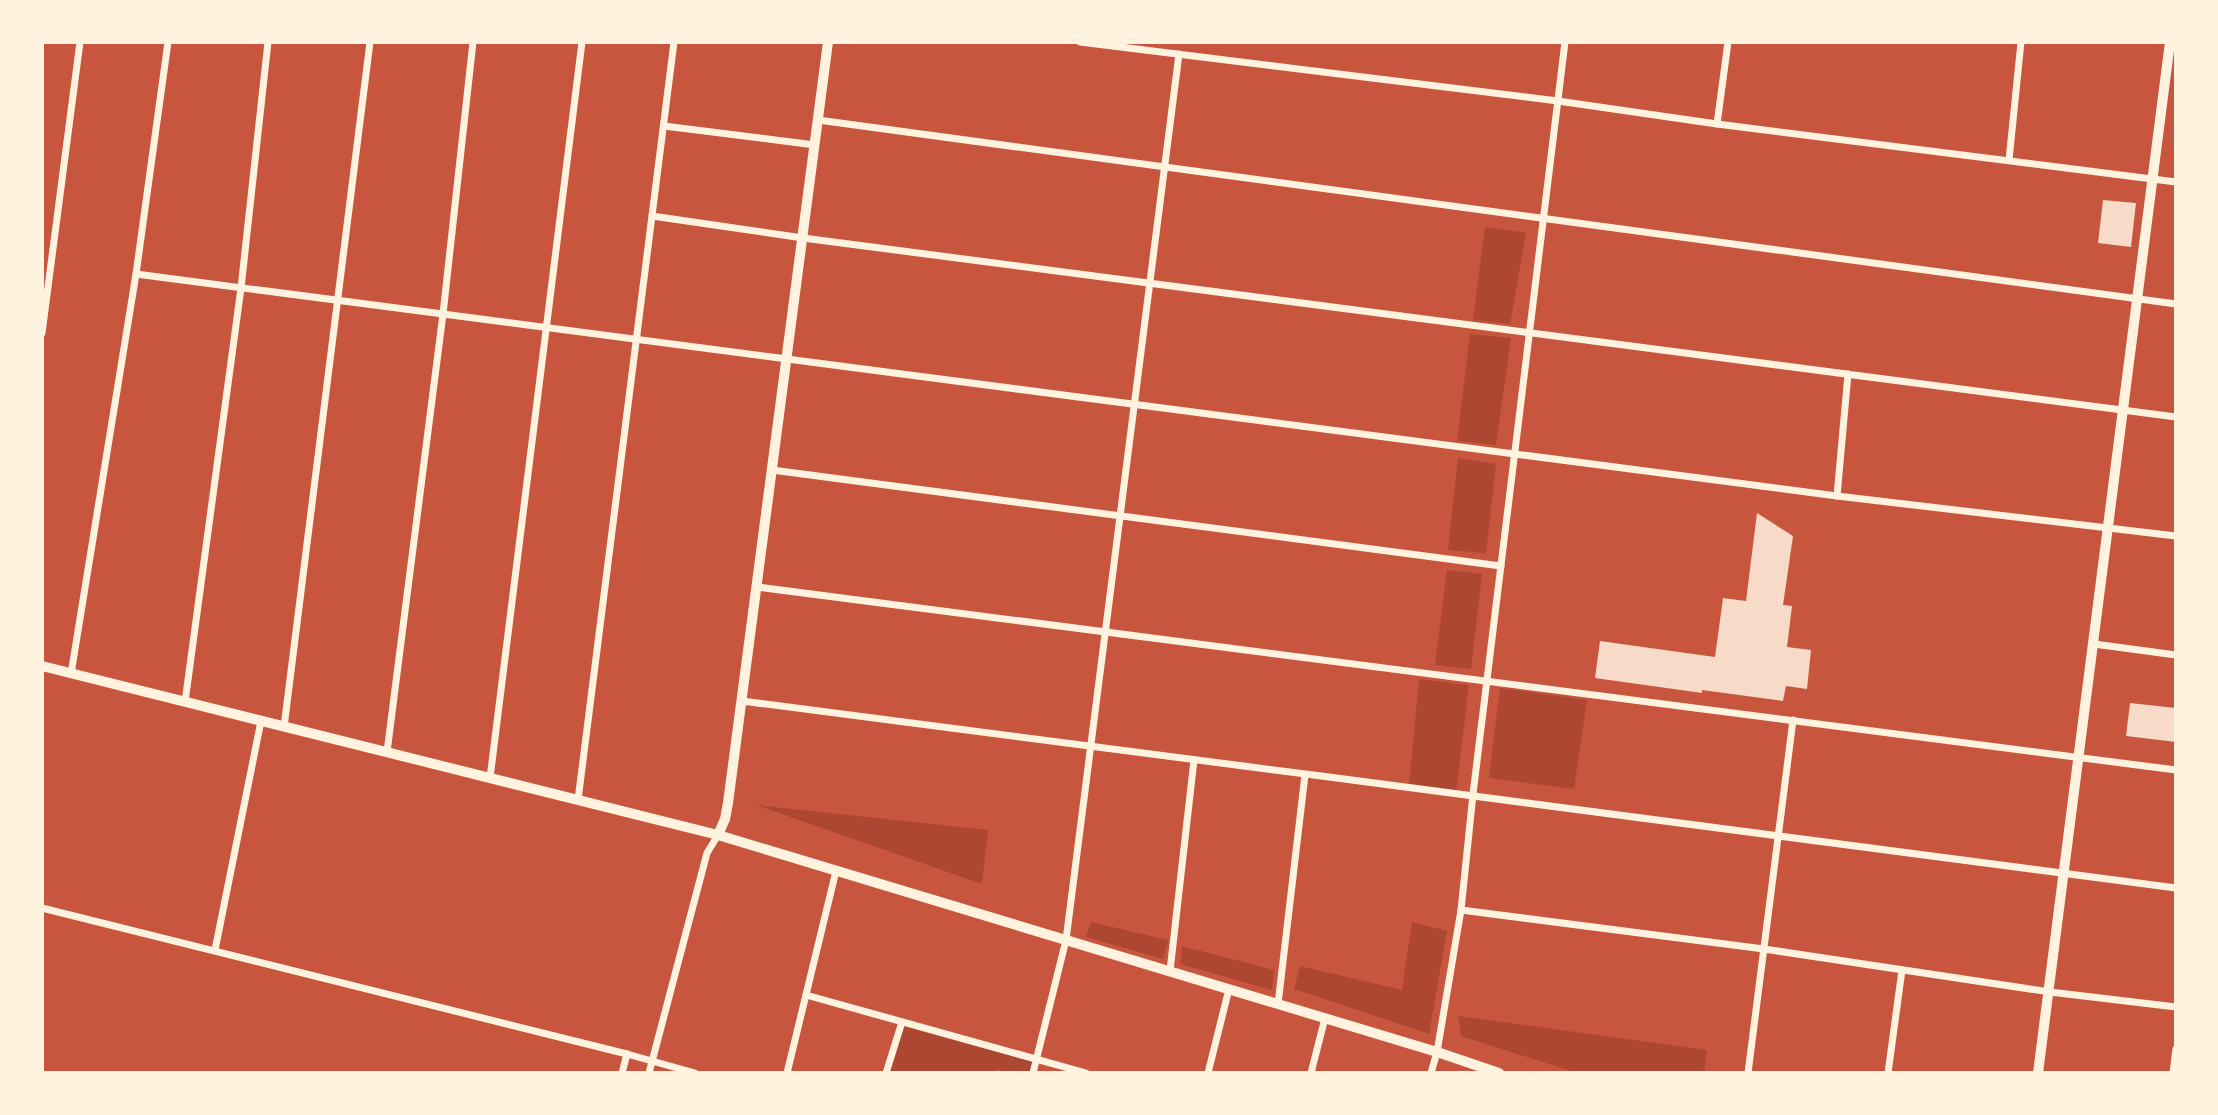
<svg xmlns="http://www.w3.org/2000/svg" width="2218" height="1115" font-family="'DM Sans',sans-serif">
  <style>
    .green { fill: #ae4732 }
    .building { fill: #f7dbc8 }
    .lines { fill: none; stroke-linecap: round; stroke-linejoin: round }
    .minor { stroke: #fff3e0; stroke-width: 7 }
    .tertiary { stroke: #fff3e0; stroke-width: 10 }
  </style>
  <rect width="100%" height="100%" fill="#c8553d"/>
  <g class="green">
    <path d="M 1485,227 L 1526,233 L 1510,324 L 1473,320 Z"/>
    <path d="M 1470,334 L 1511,338 L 1496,445 L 1457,441 Z"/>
    <path d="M 1458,458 L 1496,464 L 1486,553 L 1448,550 Z"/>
    <path d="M 1447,570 L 1482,574 L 1471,669 L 1435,665 Z"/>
    <path d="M 1419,679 L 1469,685 L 1456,793 L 1409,785 Z"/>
    <path d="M 1500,688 L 1587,700 L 1574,789 L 1489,778 Z"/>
    <path d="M 756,805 L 988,830 L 982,884 Z"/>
    <path d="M 1091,922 L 1168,940 L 1163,959 L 1086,937 Z"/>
    <path d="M 1412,922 L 1447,931 L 1429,1034 L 1294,989 L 1300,966 L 1402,990 Z"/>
    <path d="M 1182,946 L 1274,970 L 1272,990 L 1180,964 Z"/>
    <path d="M 1458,1016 L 1707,1050 L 1704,1073 L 1577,1073 L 1461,1036 Z"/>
    <path d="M 903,1025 L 1035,1060 L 1031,1073 L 1010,1073 L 996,1069 L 995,1073 L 888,1073 Z"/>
  </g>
  <g class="building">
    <path d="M 2103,200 L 2136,203 L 2131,247 L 2098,243 Z"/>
    <path d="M 1757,513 L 1793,536 L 1783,605 L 1792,606 L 1787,647 L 1811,650 L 1807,689 L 1786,686 L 1783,701 L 1702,690 L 1702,693 L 1595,678 L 1600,641 L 1715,657 L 1723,598 L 1746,601 Z"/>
    <path d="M 2130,703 L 2176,708 L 2176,742 L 2126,736 Z"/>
  </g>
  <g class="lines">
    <g class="minor">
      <path d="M 1080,42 L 1558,101 L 1717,124 L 2176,182"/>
      <path d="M 818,120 L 2176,304"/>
      <path d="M 1717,124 L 1728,42"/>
      <path d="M 664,126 L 815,145"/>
      <path d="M 2009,160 L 2021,42"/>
      <path d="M 652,216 L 803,238 L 2176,417"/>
      <path d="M 136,274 L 1837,496 L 2176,536"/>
      <path d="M 42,333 L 80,42"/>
      <path d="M 772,470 L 1501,566"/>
      <path d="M 1837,496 L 1848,374"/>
      <path d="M 757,587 L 2176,770"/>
      <path d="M 2094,644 L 2176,655"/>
      <path d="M 71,674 L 136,274 L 168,42"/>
      <path d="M 742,701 C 1220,764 1698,823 2176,888"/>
      <path d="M 185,702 L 241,288 L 268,42"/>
      <path d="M 284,727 L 370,42"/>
      <path d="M 387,752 L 443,314 L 473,42"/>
      <path d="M 490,778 L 582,42"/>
      <path d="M 578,800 L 674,42"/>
      <path d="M 42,908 L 627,1054 L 695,1073"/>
      <path d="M 1461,910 L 1764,949 L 2050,992 L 2176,1007"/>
      <path d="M 215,950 L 261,721"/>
      <path d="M 1170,971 L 1194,760"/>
      <path d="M 806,995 L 1086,1073"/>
      <path d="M 1278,1004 L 1305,775"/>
      <path d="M 622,1073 L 627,1054"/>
      <path d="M 649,1073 L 707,853 L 718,835"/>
      <path d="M 787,1073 L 836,871"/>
      <path d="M 886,1073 L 902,1022"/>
      <path d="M 1033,1073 L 1066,940 L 1179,54"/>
      <path d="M 1208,1073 L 1229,989"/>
      <path d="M 1311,1073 L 1325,1018"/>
      <path d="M 1431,1073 L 1437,1052 L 1461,910 L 1473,794 L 1565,42"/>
      <path d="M 1748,1073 L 1793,720"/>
      <path d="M 1888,1073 L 1902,970"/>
      <path d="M 2173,1073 L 2176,1049"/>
    </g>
    <g class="tertiary">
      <path d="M 42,666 L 718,835 L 1437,1052 L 1499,1073"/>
      <path d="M 718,835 L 725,819 L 728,803 L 828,42"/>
      <path d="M 2038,1073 L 2170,42"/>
    </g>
  </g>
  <rect width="2218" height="1115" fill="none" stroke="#fff3e0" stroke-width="88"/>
</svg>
